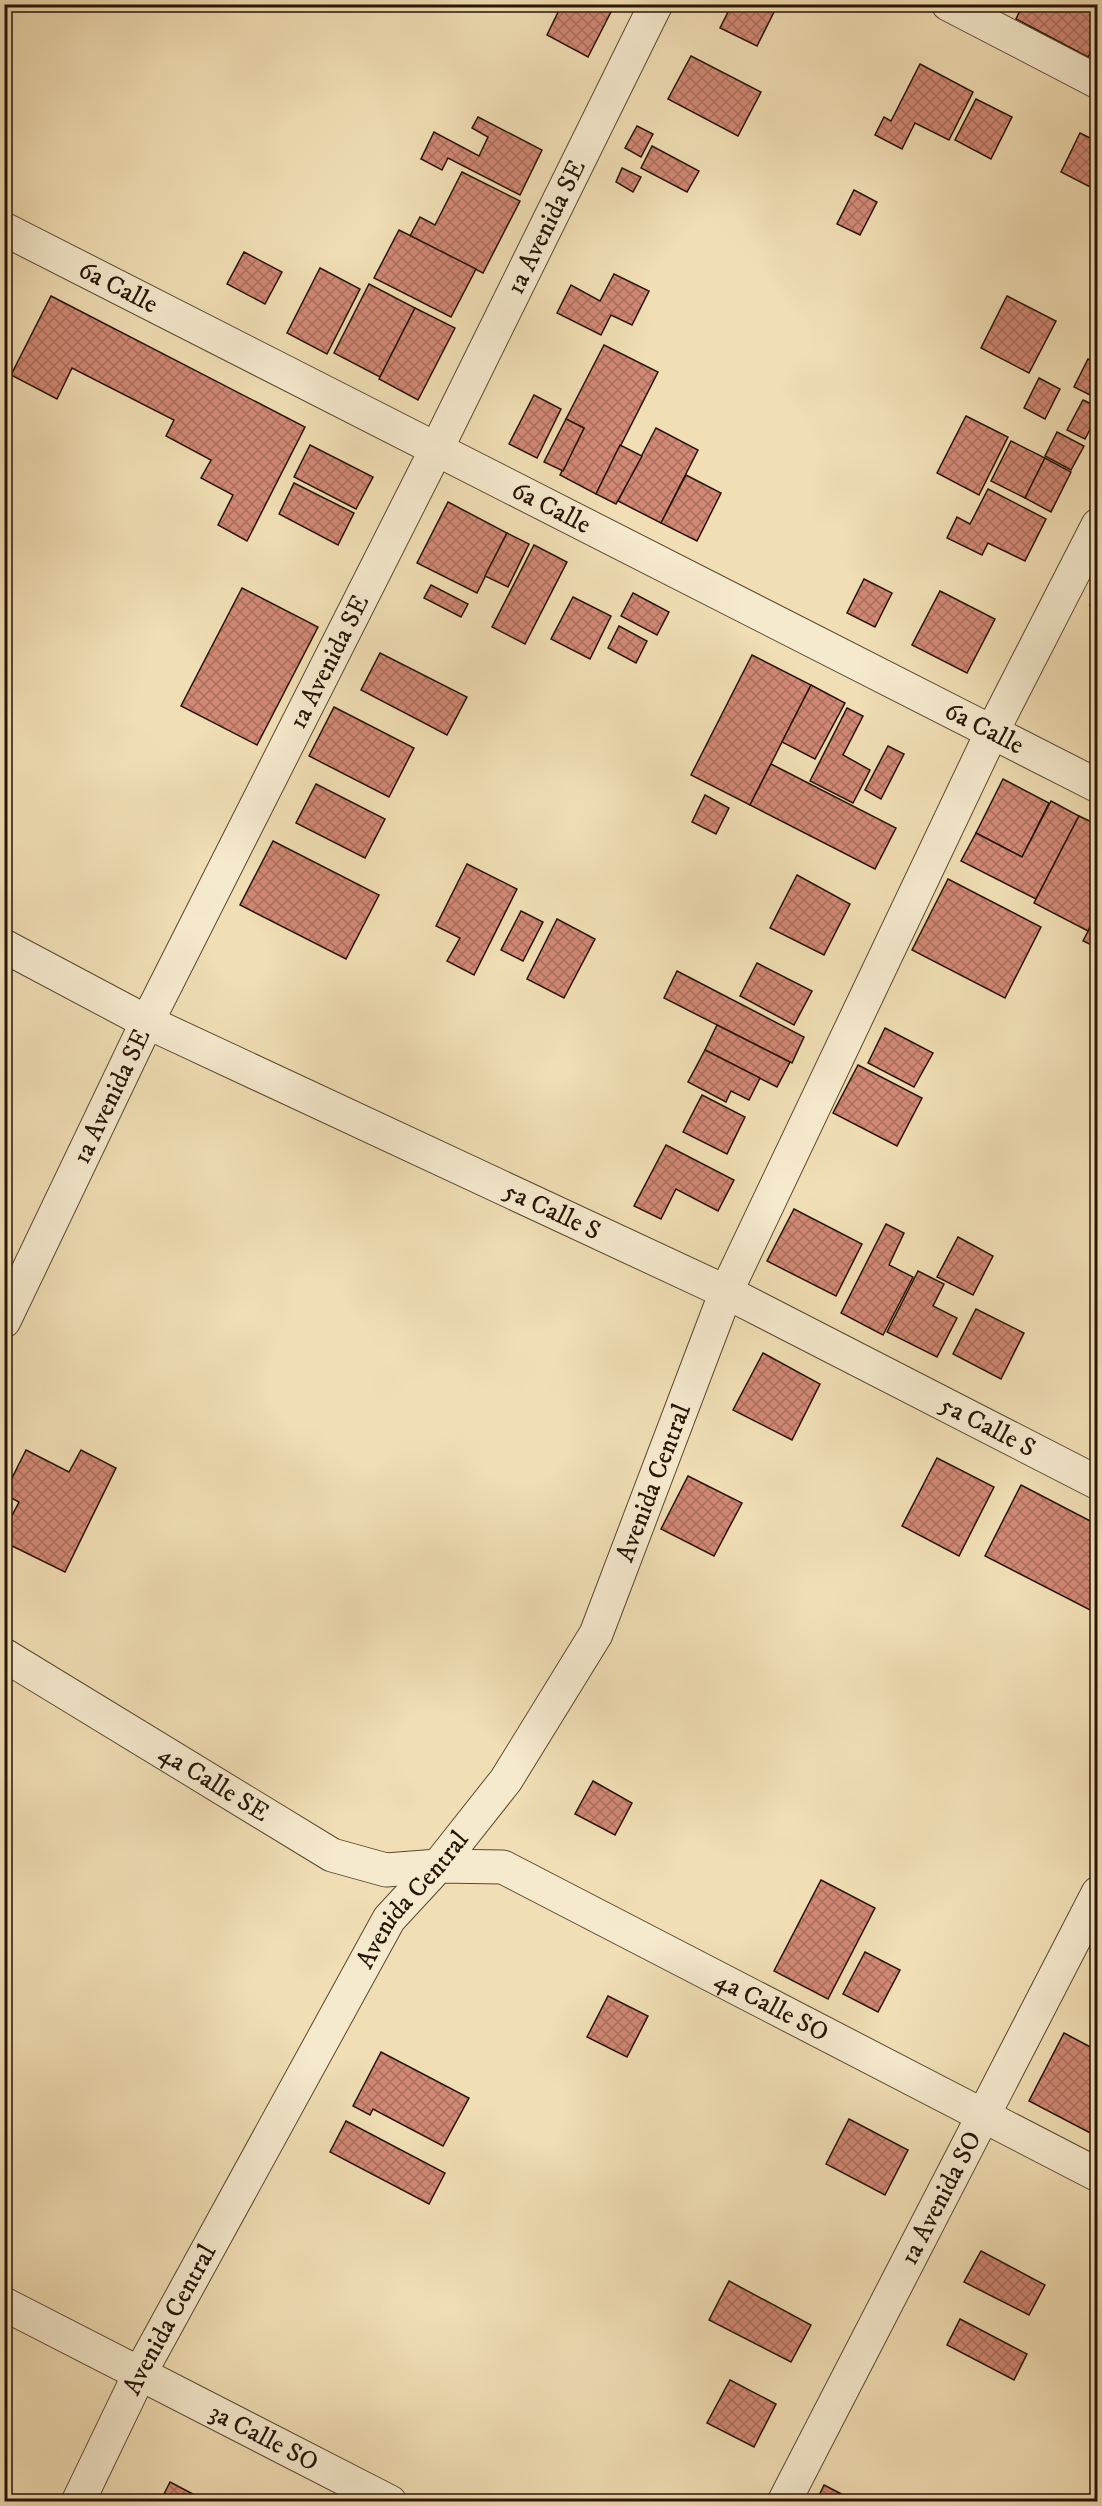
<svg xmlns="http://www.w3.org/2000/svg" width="1102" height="2506" font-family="'IM FELL DW Pica',serif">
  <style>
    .building { fill: url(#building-cross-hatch); stroke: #271505; stroke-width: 1.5 }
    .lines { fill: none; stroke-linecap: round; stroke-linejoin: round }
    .minor-casing { stroke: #5a4731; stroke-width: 35 }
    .minor { stroke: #f6eace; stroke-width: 33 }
    .labels { text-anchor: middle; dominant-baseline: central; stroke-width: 4.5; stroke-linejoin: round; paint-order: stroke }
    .street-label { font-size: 26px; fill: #271505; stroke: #f6eace }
  </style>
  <defs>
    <pattern id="building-cross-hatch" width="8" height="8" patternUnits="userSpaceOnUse" patternTransform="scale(1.5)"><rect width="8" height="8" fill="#d18875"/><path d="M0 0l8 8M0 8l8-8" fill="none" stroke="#aa6e5e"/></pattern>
  </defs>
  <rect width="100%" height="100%" fill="#f1deb4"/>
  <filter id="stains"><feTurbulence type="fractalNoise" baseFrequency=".00333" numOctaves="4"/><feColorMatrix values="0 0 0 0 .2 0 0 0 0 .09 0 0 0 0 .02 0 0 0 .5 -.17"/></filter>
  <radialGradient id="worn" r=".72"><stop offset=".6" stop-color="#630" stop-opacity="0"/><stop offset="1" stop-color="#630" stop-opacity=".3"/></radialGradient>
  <g class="building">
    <path d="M 562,4 L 615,4 L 588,57 L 547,35 Z"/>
    <path d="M 732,4 L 778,4 L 757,46 L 720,28 Z"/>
    <path d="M 1023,4 L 1098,4 L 1098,39 L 1088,57 L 1016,19 Z"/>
    <path d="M 691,56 L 761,92 L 738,136 L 668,99 Z"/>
    <path d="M 920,64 L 973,92 L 949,140 L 915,123 L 902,149 L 875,135 L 884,117 L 891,121 Z"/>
    <path d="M 976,99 L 1012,117 L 991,159 L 955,140 Z"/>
    <path d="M 478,117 L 542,150 L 520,195 L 448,158 L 442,170 L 421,159 L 434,132 L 479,156 L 488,137 L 472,128 Z"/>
    <path d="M 637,126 L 653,134 L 641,157 L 625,148 Z"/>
    <path d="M 1080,133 L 1098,142 L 1098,191 L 1061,172 Z"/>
    <path d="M 652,146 L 699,171 L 687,192 L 641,168 Z"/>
    <path d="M 622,168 L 641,177 L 633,192 L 616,182 Z"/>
    <path d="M 462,172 L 520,201 L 483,273 L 410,236 L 420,217 L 435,225 Z"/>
    <path d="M 854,190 L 877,202 L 860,235 L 837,224 Z"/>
    <path d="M 399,230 L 476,269 L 451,317 L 374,278 Z"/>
    <path d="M 244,252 L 282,272 L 265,304 L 227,284 Z"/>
    <path d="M 320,268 L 360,289 L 327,354 L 287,333 Z"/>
    <path d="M 614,274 L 649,291 L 632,325 L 611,315 L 601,335 L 557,313 L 571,285 L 600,301 Z"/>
    <path d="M 369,284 L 415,308 L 380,377 L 334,353 Z"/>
    <path d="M 51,296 L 305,427 L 247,541 L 218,525 L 233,495 L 201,478 L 211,460 L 166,436 L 174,420 L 72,368 L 57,399 L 11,375 Z"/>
    <path d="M 1007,296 L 1056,321 L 1029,373 L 981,348 Z"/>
    <path d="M 415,308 L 455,328 L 418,400 L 379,379 Z"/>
    <path d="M 604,345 L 658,372 L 596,494 L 560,475 L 584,428 L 566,419 Z"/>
    <path d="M 1088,359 L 1098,364 L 1098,384 L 1092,396 L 1074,387 Z"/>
    <path d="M 1039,378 L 1060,389 L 1045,419 L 1024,408 Z"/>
    <path d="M 534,395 L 561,409 L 537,458 L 509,444 Z"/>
    <path d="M 1083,400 L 1098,407 L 1098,414 L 1085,439 L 1067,430 Z"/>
    <path d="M 966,416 L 1008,437 L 979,495 L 937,473 Z"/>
    <path d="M 566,419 L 584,428 L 563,471 L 544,462 Z"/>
    <path d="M 656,428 L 698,450 L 661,523 L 618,501 Z"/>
    <path d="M 1057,432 L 1084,446 L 1071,470 L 1045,456 Z"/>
    <path d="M 1011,441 L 1045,458 L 1025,498 L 991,481 Z"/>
    <path d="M 310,445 L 373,477 L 356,509 L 294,477 Z"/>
    <path d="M 620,445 L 642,456 L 616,504 L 596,494 Z"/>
    <path d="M 1045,458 L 1071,472 L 1051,512 L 1025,498 Z"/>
    <path d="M 686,475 L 721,493 L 697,541 L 661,523 Z"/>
    <path d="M 294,483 L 354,513 L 338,545 L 279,514 Z"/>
    <path d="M 988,489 L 1046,519 L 1025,561 L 988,543 L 982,555 L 947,538 L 957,517 L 970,524 Z"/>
    <path d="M 448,502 L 507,533 L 477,593 L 417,563 Z"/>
    <path d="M 507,533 L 529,544 L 508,587 L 485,576 Z"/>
    <path d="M 534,545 L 567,562 L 525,644 L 492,627 Z"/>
    <path d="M 864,579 L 892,593 L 875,627 L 847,613 Z"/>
    <path d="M 431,585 L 468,604 L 461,617 L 424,598 Z"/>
    <path d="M 242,588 L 318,627 L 257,745 L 181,706 Z"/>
    <path d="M 1098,590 L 1098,609 L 1090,605 Z"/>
    <path d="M 940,591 L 995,619 L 967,673 L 912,645 Z"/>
    <path d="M 633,593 L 669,612 L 657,635 L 621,616 Z"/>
    <path d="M 573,597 L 611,616 L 590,659 L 551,639 Z"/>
    <path d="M 619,626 L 647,641 L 636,663 L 608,648 Z"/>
    <path d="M 380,653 L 467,697 L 447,735 L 361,690 Z"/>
    <path d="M 752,655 L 811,685 L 750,805 L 691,775 Z"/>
    <path d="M 811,685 L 845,703 L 815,759 L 782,742 Z"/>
    <path d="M 334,707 L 414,748 L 389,797 L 309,756 Z"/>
    <path d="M 847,708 L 863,716 L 843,755 L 870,770 L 853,803 L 810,781 Z"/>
    <path d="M 888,746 L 904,754 L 881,799 L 865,790 Z"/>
    <path d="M 771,764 L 896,828 L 875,869 L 750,805 Z"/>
    <path d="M 1003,779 L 1049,803 L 1022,857 L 976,833 Z"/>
    <path d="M 316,784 L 385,819 L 365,858 L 296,823 Z"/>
    <path d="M 705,795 L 729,808 L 716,834 L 692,822 Z"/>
    <path d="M 1051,801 L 1079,816 L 1036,899 L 961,861 L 976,833 L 1022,857 Z"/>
    <path d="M 1079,816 L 1098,825 L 1098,912 L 1088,931 L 1034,903 Z"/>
    <path d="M 273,841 L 379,895 L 346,959 L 240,905 Z"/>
    <path d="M 467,864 L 517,889 L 474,975 L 447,961 L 460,938 L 436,926 Z"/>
    <path d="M 797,875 L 850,904 L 824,955 L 770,928 Z"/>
    <path d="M 948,879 L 1041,927 L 1005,998 L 912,950 Z"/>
    <path d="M 521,911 L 543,922 L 523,961 L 501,950 Z"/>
    <path d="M 1098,912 L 1098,948 L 1083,941 Z"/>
    <path d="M 557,919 L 595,939 L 564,998 L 527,979 Z"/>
    <path d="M 757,963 L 812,991 L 794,1025 L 740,996 Z"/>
    <path d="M 677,971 L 804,1037 L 792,1063 L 664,998 Z"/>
    <path d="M 717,1025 L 790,1062 L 777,1087 L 705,1050 Z"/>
    <path d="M 885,1028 L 933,1053 L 914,1087 L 868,1063 Z"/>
    <path d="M 705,1050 L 760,1078 L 749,1100 L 731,1091 L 726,1102 L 688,1082 Z"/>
    <path d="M 858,1065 L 922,1098 L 897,1146 L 833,1113 Z"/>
    <path d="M 702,1095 L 745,1117 L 727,1154 L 683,1132 Z"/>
    <path d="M 666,1145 L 734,1180 L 718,1211 L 676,1189 L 661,1219 L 634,1206 Z"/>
    <path d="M 794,1209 L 862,1244 L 836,1296 L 767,1261 Z"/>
    <path d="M 886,1224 L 904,1233 L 889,1265 L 913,1277 L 883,1335 L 841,1313 Z"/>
    <path d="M 958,1237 L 993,1256 L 973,1295 L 937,1277 Z"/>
    <path d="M 918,1271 L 944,1284 L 933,1306 L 957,1318 L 937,1357 L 887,1332 Z"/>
    <path d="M 976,1309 L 1024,1333 L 1001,1379 L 953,1354 Z"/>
    <path d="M 763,1353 L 820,1384 L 792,1440 L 733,1410 Z"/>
    <path d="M 26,1450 L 69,1472 L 81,1450 L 116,1468 L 65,1572 L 4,1542 L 4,1531 L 19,1502 L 4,1494 Z"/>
    <path d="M 937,1458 L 994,1487 L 959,1556 L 902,1526 Z"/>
    <path d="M 688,1476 L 742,1503 L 714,1556 L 661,1529 Z"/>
    <path d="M 1021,1485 L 1098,1525 L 1098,1614 L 985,1556 Z"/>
    <path d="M 593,1781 L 632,1803 L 615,1835 L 575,1814 Z"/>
    <path d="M 821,1880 L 875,1908 L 828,1999 L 774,1971 Z"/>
    <path d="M 865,1952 L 900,1970 L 878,2012 L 843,1994 Z"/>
    <path d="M 608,1996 L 648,2016 L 627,2057 L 587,2037 Z"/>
    <path d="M 1064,2033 L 1098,2051 L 1098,2137 L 1029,2101 Z"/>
    <path d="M 381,2052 L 469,2098 L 443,2146 L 373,2109 L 370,2115 L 353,2106 Z"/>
    <path d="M 849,2119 L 908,2150 L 885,2195 L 826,2164 Z"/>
    <path d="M 346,2121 L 445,2173 L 429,2204 L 330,2152 Z"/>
    <path d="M 981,2251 L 1045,2285 L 1029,2315 L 964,2282 Z"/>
    <path d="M 729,2281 L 811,2325 L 791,2362 L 709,2320 Z"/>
    <path d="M 960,2319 L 1027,2354 L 1014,2380 L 947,2345 Z"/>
    <path d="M 730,2380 L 776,2404 L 754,2447 L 707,2423 Z"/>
    <path d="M 170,2482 L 208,2502 L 160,2502 Z"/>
    <path d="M 824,2485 L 857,2502 L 816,2502 Z"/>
  </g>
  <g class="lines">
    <defs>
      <g id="minor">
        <path d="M 948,4 L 1098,82"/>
        <path id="s1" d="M 4,229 L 1098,786"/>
        <path id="s2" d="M 4,946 L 147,1022 L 726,1292 L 1098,1483"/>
        <path id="s3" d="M 4,1321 L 147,1022 L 436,450 L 656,4"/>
        <path id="s4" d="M 4,1655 L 332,1855 L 386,1870 L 438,1866 L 503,1867 L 1098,2175"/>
        <path id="s5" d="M 4,2304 L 390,2502"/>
        <path id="s6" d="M 78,2502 L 140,2373 L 389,1919 L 438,1866 L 506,1780 L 596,1634 L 726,1292 L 992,732 L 1098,525"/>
        <path id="s7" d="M 784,2502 L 1098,1893"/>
      </g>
    </defs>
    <use href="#minor" class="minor-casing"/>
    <use href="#minor" class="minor"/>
  </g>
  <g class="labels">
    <g class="street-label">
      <text stroke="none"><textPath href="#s3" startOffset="1221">1a Avenida SE</textPath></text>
      <text stroke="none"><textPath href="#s1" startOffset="128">6a Calle</textPath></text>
      <text stroke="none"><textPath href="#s1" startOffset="614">6a Calle</textPath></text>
      <text stroke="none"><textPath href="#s3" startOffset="735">1a Avenida SE</textPath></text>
      <text stroke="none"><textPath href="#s1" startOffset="1100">6a Calle</textPath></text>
      <text stroke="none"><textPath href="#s3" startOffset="249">1a Avenida SE</textPath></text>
      <text stroke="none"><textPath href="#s2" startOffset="609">5a Calle S</textPath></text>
      <text stroke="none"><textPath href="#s2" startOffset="1095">5a Calle S</textPath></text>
      <text stroke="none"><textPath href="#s6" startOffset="1176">Avenida Central</textPath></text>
      <text stroke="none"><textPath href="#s4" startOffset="246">4a Calle SE</textPath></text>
      <text stroke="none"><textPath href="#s6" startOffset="690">Avenida Central</textPath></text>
      <text stroke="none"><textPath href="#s4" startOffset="860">4a Calle SO</textPath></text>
      <text stroke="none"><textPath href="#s7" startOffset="342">1a Avenida SO</textPath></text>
      <text stroke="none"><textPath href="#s6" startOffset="204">Avenida Central</textPath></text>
      <text stroke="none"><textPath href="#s5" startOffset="292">3a Calle SO</textPath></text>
    </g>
  </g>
  <rect width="1102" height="2506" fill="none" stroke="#f1deb4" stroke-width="24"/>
  <rect x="6" y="6" width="1090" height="2494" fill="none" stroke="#271505" stroke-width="3"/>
  <rect x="12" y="12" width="1078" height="2482" fill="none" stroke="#271505" stroke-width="1.5"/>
  <rect width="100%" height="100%" filter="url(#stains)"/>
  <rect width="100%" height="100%" fill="url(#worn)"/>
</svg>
